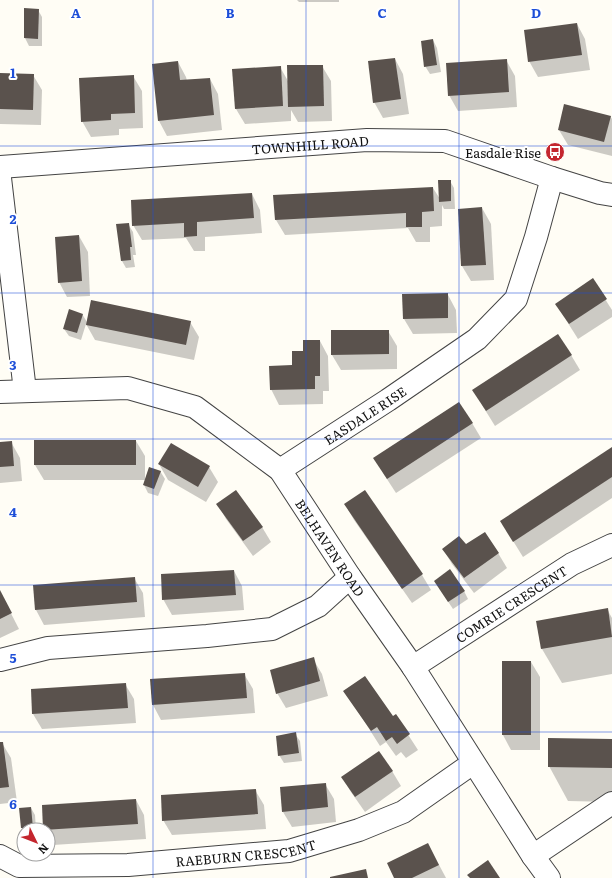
<svg xmlns="http://www.w3.org/2000/svg" width="612" height="878" font-family="Literata,serif">
  <style>
    .shadow { fill: #0003 }
    .building { fill: #5a524d }
    .lines { fill: none; stroke-linecap: round; stroke-linejoin: round }
    .minor-casing { stroke: #444; stroke-width: 24 }
    .minor { stroke: #fff; stroke-width: 22 }
    .grid { fill: none; stroke: #1d4ed8; stroke-width: 1; stroke-opacity: 0.55 }
    .labels { text-anchor: middle; dominant-baseline: central; stroke-width: 4; stroke-linejoin: round; paint-order: stroke }
    .street-label { font-size: 13px; fill: #111; stroke: #fff }
    .poi-label { font-size: 13px; fill: #111; stroke: #fff; text-anchor: end }
    .grid-label { font-size: 13px; text-anchor: middle; font-weight: bold; fill: #1d4ed8; stroke: #fff; stroke-width: 4; stroke-linejoin: round; paint-order: stroke }
  </style>
  <rect width="100%" height="100%" fill="#fffdf5"/>
  <g class="shadow">
    <path d="M 297,0 L 339,0 L 339,2 L 299,2 Z"/>
    <path d="M 25,9 L 38,10 L 42,17 L 42,46 L 29,46 L 25,38 Z"/>
    <path d="M 577,24 L 585,39 L 590,70 L 538,77 L 529,61 Z"/>
    <path d="M 433,40 L 437,48 L 441,72 L 430,74 L 425,66 Z"/>
    <path d="M 395,59 L 403,74 L 409,114 L 383,118 L 374,102 Z"/>
    <path d="M 506,60 L 515,76 L 517,107 L 458,111 L 449,95 Z"/>
    <path d="M 178,62 L 186,77 L 187,81 L 210,79 L 218,94 L 222,130 L 167,136 L 159,121 Z"/>
    <path d="M 322,66 L 331,81 L 332,121 L 298,122 L 291,110 L 291,121 L 245,124 L 236,109 L 280,67 L 288,81 Z"/>
    <path d="M 0,74 L 33,75 L 42,90 L 41,125 L 0,124 Z"/>
    <path d="M 133,76 L 142,91 L 143,128 L 119,129 L 119,135 L 91,137 L 82,121 Z"/>
    <path d="M 610,116 L 612,119 L 612,156 L 568,145 L 559,130 Z"/>
    <path d="M 450,181 L 454,188 L 455,209 L 444,209 L 442,205 L 442,226 L 430,227 L 430,242 L 416,242 L 408,228 L 285,235 L 276,220 L 274,196 L 433,188 L 440,199 Z"/>
    <path d="M 252,194 L 260,210 L 262,233 L 205,237 L 205,251 L 194,251 L 186,238 L 142,240 L 133,225 Z"/>
    <path d="M 482,208 L 491,224 L 494,280 L 471,281 L 462,266 L 459,210 Z"/>
    <path d="M 128,224 L 133,232 L 136,255 L 133,255 L 135,267 L 126,268 L 122,261 Z"/>
    <path d="M 79,236 L 88,252 L 90,296 L 67,297 L 59,282 Z"/>
    <path d="M 593,280 L 612,310 L 612,317 L 578,339 L 556,304 Z"/>
    <path d="M 448,295 L 456,310 L 457,333 L 413,334 L 404,319 Z"/>
    <path d="M 82,314 L 87,322 L 190,322 L 199,337 L 194,360 L 95,340 L 86,324 L 81,340 L 69,336 L 64,329 Z"/>
    <path d="M 388,331 L 397,346 L 397,369 L 341,370 L 332,355 Z"/>
    <path d="M 320,341 L 328,356 L 329,391 L 323,391 L 323,404 L 279,405 L 271,389 L 293,366 L 304,352 Z"/>
    <path d="M 571,355 L 580,370 L 495,426 L 482,405 Z"/>
    <path d="M 472,423 L 481,438 L 396,493 L 383,473 Z"/>
    <path d="M 35,441 L 136,441 L 145,456 L 145,480 L 44,480 L 35,465 Z"/>
    <path d="M 11,442 L 20,458 L 22,481 L 0,483 L 0,443 Z"/>
    <path d="M 612,449 L 612,498 L 523,557 L 510,536 Z"/>
    <path d="M 159,464 L 209,467 L 218,482 L 206,502 L 168,480 Z"/>
    <path d="M 160,471 L 165,479 L 158,496 L 148,493 L 144,485 Z"/>
    <path d="M 218,504 L 262,527 L 271,542 L 253,556 L 226,519 Z"/>
    <path d="M 345,504 L 422,575 L 431,590 L 412,603 L 354,520 Z"/>
    <path d="M 465,546 L 498,553 L 507,568 L 474,593 L 452,564 L 443,549 Z"/>
    <path d="M 234,571 L 242,586 L 244,610 L 172,615 L 163,599 Z"/>
    <path d="M 134,578 L 143,593 L 145,617 L 44,625 L 36,610 L 34,586 Z"/>
    <path d="M 439,588 L 464,591 L 468,599 L 453,609 Z"/>
    <path d="M 0,592 L 19,629 L 0,638 Z"/>
    <path d="M 607,609 L 612,618 L 612,674 L 562,683 L 542,649 L 537,622 Z"/>
    <path d="M 313,659 L 322,674 L 328,696 L 286,708 L 277,693 Z"/>
    <path d="M 531,662 L 540,677 L 540,750 L 511,750 L 503,735 Z"/>
    <path d="M 244,674 L 253,689 L 255,713 L 161,720 L 153,705 Z"/>
    <path d="M 125,684 L 134,699 L 136,723 L 42,729 L 33,714 L 32,690 Z"/>
    <path d="M 345,691 L 393,717 L 396,716 L 418,750 L 406,758 L 401,752 L 396,756 L 386,742 L 380,746 Z"/>
    <path d="M 295,734 L 300,741 L 302,761 L 284,763 L 279,755 Z"/>
    <path d="M 612,740 L 612,802 L 568,801 L 549,766 Z"/>
    <path d="M 0,743 L 2,743 L 11,758 L 17,802 L 0,804 Z"/>
    <path d="M 392,771 L 401,786 L 365,812 L 351,792 L 342,777 Z"/>
    <path d="M 325,784 L 334,799 L 336,822 L 292,827 L 283,812 Z"/>
    <path d="M 255,790 L 264,805 L 266,829 L 172,835 L 163,820 Z"/>
    <path d="M 136,800 L 144,815 L 146,839 L 53,845 L 48,837 L 48,830 L 44,830 L 43,806 Z"/>
    <path d="M 31,808 L 35,815 L 36,830 L 24,830 L 24,832 L 22,828 L 20,809 Z"/>
    <path d="M 428,844 L 446,878 L 396,878 Z"/>
  </g>
  <g class="building">
    <path d="M 24,8 L 39,9 L 38,39 L 24,38 Z"/>
    <path d="M 577,23 L 582,55 L 528,62 L 524,30 Z"/>
    <path d="M 433,39 L 437,65 L 424,67 L 421,41 Z"/>
    <path d="M 395,58 L 401,99 L 373,103 L 368,61 Z"/>
    <path d="M 507,59 L 509,92 L 448,96 L 446,63 Z"/>
    <path d="M 178,61 L 180,80 L 210,78 L 214,115 L 158,121 L 152,64 Z"/>
    <path d="M 287,65 L 323,65 L 324,106 L 288,107 Z"/>
    <path d="M 281,66 L 283,106 L 235,109 L 232,69 Z"/>
    <path d="M 0,73 L 34,74 L 33,110 L 0,109 Z"/>
    <path d="M 134,75 L 135,113 L 111,114 L 111,120 L 81,122 L 79,78 Z"/>
    <path d="M 564,104 L 611,116 L 604,142 L 558,130 Z"/>
    <path d="M 438,180 L 451,180 L 451,201 L 439,202 Z"/>
    <path d="M 433,187 L 434,211 L 422,212 L 422,227 L 406,227 L 406,213 L 275,220 L 273,195 Z"/>
    <path d="M 252,193 L 254,218 L 197,222 L 197,236 L 184,237 L 184,223 L 132,226 L 131,200 Z"/>
    <path d="M 482,207 L 486,265 L 461,266 L 458,209 Z"/>
    <path d="M 129,223 L 132,247 L 130,247 L 131,260 L 121,261 L 116,224 Z"/>
    <path d="M 79,235 L 82,281 L 58,283 L 55,237 Z"/>
    <path d="M 593,278 L 607,299 L 569,324 L 555,304 Z"/>
    <path d="M 448,293 L 448,318 L 403,319 L 402,294 Z"/>
    <path d="M 91,300 L 191,321 L 186,345 L 86,325 Z"/>
    <path d="M 69,309 L 83,314 L 77,333 L 63,329 Z"/>
    <path d="M 331,330 L 389,330 L 389,354 L 331,355 Z"/>
    <path d="M 558,334 L 572,355 L 486,411 L 472,390 Z"/>
    <path d="M 303,340 L 320,340 L 320,376 L 315,376 L 315,389 L 270,390 L 269,366 L 292,365 L 292,351 L 303,351 Z"/>
    <path d="M 459,402 L 473,423 L 387,479 L 373,458 Z"/>
    <rect x="34" y="440" width="102" height="25"/>
    <path d="M 12,441 L 14,466 L 0,467 L 0,442 Z"/>
    <path d="M 171,443 L 210,466 L 198,487 L 158,464 Z"/>
    <path d="M 612,447 L 612,477 L 513,542 L 500,521 Z"/>
    <path d="M 149,467 L 161,471 L 154,489 L 143,485 Z"/>
    <path d="M 236,490 L 263,527 L 243,541 L 216,504 Z"/>
    <path d="M 365,490 L 423,574 L 402,589 L 344,504 Z"/>
    <path d="M 485,532 L 499,553 L 464,578 L 442,549 L 459,536 L 466,544 Z"/>
    <path d="M 450,569 L 465,591 L 448,602 L 434,581 Z"/>
    <path d="M 234,570 L 236,595 L 162,600 L 161,574 Z"/>
    <path d="M 135,577 L 137,602 L 35,610 L 33,585 Z"/>
    <path d="M 0,590 L 12,613 L 0,619 Z"/>
    <path d="M 608,608 L 612,637 L 541,649 L 536,621 Z"/>
    <path d="M 314,657 L 320,681 L 276,694 L 270,670 Z"/>
    <rect x="502" y="661" width="29" height="74"/>
    <path d="M 245,673 L 247,698 L 152,705 L 150,679 Z"/>
    <path d="M 365,676 L 393,716 L 396,714 L 410,734 L 397,744 L 392,737 L 386,741 L 377,727 L 371,731 L 343,691 Z"/>
    <path d="M 126,683 L 128,708 L 32,714 L 31,689 Z"/>
    <path d="M 296,732 L 299,753 L 278,756 L 276,736 Z"/>
    <path d="M 548,738 L 612,739 L 612,768 L 548,767 Z"/>
    <path d="M 0,742 L 3,742 L 9,787 L 0,788 Z"/>
    <path d="M 379,751 L 393,771 L 355,797 L 341,777 Z"/>
    <path d="M 326,783 L 328,807 L 282,812 L 280,787 Z"/>
    <path d="M 256,789 L 258,814 L 162,821 L 161,795 Z"/>
    <path d="M 136,799 L 138,824 L 43,830 L 42,805 Z"/>
    <path d="M 31,807 L 33,828 L 21,828 L 19,808 Z"/>
    <path d="M 428,843 L 439,865 L 412,878 L 394,878 L 387,863 Z"/>
    <path d="M 488,860 L 500,878 L 470,878 L 467,875 Z"/>
    <path d="M 366,869 L 368,878 L 330,878 L 330,877 Z"/>
  </g>
  <g class="lines">
    <defs>
      <g id="minor">
        <path id="s1" d="M 0,167 L 367,140 L 445,141 L 552,178 L 600,193 L 612,195"/>
        <path d="M 0,178 L 25,391"/>
        <path id="s2" d="M 0,392 L 128,388 L 195,407 L 280,470 L 350,577 L 413,667 L 490,788 L 533,856 L 549,878"/>
        <path id="s3" d="M 280,470 L 388,400 L 477,339 L 516,299 L 536,237 L 552,178"/>
        <path d="M 0,660 L 48,648 L 207,636 L 272,629 L 318,606 L 350,577"/>
        <path id="s4" d="M 413,667 L 572,564 L 612,545"/>
        <path id="s5" d="M 0,856 L 19,866 L 128,865 L 289,851 L 359,830 L 403,812 L 473,763"/>
        <path d="M 533,856 L 612,803"/>
      </g>
    </defs>
    <use href="#minor" class="minor-casing"/>
    <use href="#minor" class="minor"/>
  </g>
  <path class="grid" d="M 153,0 L 153,878M 306,0 L 306,878M 459,0 L 459,878M 0,146 L 612,146M 0,293 L 612,293M 0,439 L 612,439M 0,585 L 612,585M 0,732 L 612,732"/>
  <defs>
    <symbol id="bus-disc" viewBox="-11 -11 22 22"><circle r="9.5" fill="#c4262e" stroke="#fff"/><path d="M-5-6H5V4H4V6H2V4H-2V6H-4V4H-5ZM-3.5-4V0h7V-4ZM-3.5 1.2v1.5H-2V1.2ZM2 1.2v1.5H3.5V1.2Z" fill="#fff"/></symbol>
  </defs>
  <g fill-rule="evenodd">
    <use href="#bus-disc" x="544" y="141" width="22" height="22"/>
  </g>
  <g class="labels">
    <g class="street-label">
      <text stroke="none"><textPath href="#s1" startOffset="311">TOWNHILL ROAD</textPath></text>
      <text stroke="none"><textPath href="#s3" startOffset="101">EASDALE RISE</textPath></text>
      <text stroke="none"><textPath href="#s2" startOffset="396">BELHAVEN ROAD</textPath></text>
      <text stroke="none"><textPath href="#s4" startOffset="117">COMRIE CRESCENT</textPath></text>
      <text stroke="none"><textPath href="#s5" startOffset="249">RAEBURN CRESCENT</textPath></text>
    </g>
    <g class="poi-label">
      <text x="541" y="152">Easdale Rise</text>
    </g>
  </g>
  <g class="grid-label">
    <text x="76" y="18">A</text>
    <text x="230" y="18">B</text>
    <text x="382" y="18">C</text>
    <text x="536" y="18">D</text>
    <text x="13" y="78">1</text>
    <text x="13" y="224">2</text>
    <text x="13" y="370">3</text>
    <text x="13" y="517">4</text>
    <text x="13" y="663">5</text>
    <text x="13" y="809">6</text>
  </g>
  <g transform="translate(36 842) rotate(133)"><circle r="19" fill="#ffffff" stroke="#a0a0a0"/>
  <path d="M0-3L7 15L0 10L-7 15Z" fill="#c4262e"/>
  <text y="-6" font-size="11" font-weight="bold" text-anchor="middle" fill="#111111">N</text>
  </g>
</svg>
